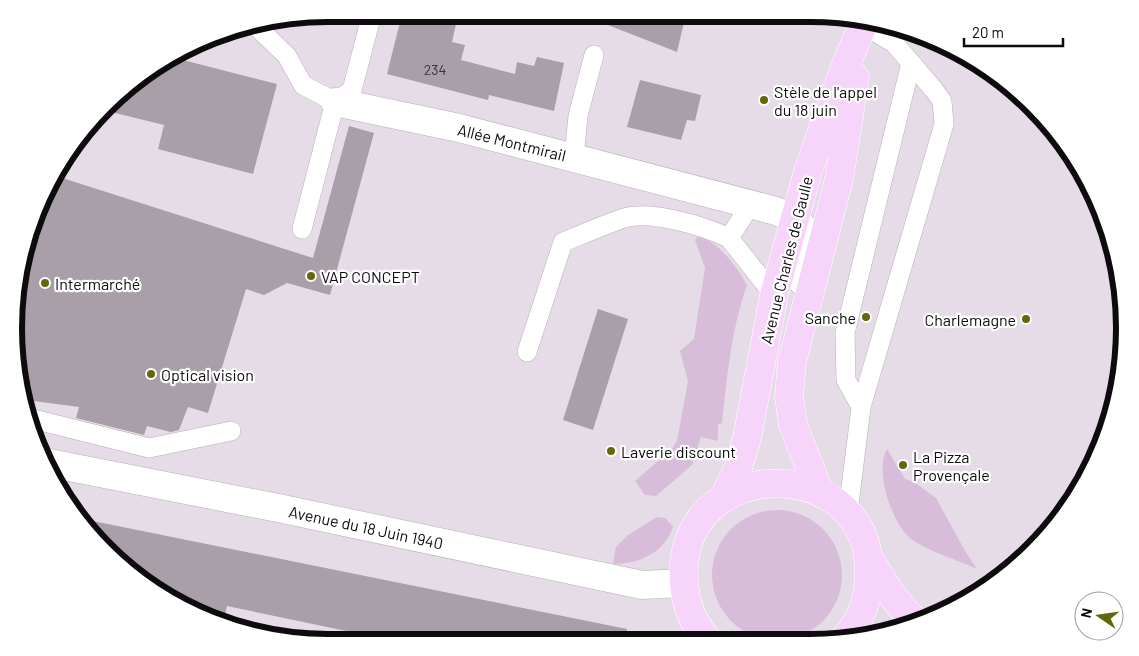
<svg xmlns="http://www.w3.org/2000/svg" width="1139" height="656" font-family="Barlow,sans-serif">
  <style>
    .green { fill: #d7bdd9 }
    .building { fill: #a89fa9 }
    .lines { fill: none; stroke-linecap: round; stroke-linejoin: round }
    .lane-casing { stroke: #b7aeb8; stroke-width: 20 }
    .street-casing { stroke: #b7aeb8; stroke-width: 29 }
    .primary-casing { stroke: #fff; stroke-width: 29 }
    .lane { stroke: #fff; stroke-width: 19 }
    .street { stroke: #fff; stroke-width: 28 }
    .primary { stroke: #f7d5fa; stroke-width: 28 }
    .poi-dot { fill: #626809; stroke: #fff; stroke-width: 2 }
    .labels { text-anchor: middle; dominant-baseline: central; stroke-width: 4.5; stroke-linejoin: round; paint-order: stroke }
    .number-label { font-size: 14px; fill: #343036 }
    .poi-label { font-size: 16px; fill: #0e0b0f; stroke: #fff; text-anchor: start }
    .street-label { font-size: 16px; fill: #0e0b0f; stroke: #fff }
    .rim { fill: none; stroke: #0e0b0f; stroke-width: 6 }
  </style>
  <rect width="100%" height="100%" fill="#e6dce7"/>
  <g class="green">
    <path d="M 697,237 C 718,239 738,269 747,285 C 731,330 727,377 722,423 L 718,424 L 718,441 L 701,437 L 692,465 L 656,496 L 645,495 L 635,481 L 672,449 L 677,441 L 688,381 L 680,351 L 694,339 L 705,268 L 695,240 Z"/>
    <path d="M 1116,377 L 1119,378 L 1119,389 L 1072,502 L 1063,514 Z"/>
    <path d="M 887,449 L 905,479 L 914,482 L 936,498 L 965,551 L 977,569 C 960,561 922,549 910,538 C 892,523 874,470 887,449 Z"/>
    <circle cx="777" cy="575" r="65"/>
    <path d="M 657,517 L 665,518 L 673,527 C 664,553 639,564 613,564 L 616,547 L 628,535 Z"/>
  </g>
  <g class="building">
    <path d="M 402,14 L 452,14 L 450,22 L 456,24 L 452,42 L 465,45 L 461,60 L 515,74 L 517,62 L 534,66 L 537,57 L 564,63 L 554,111 L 489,95 L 488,100 L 387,74 Z"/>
    <path d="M 586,14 L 686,14 L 677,52 L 585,16 Z"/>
    <path d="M 175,58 L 277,84 L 253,174 L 158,149 L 164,125 L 107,111 L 137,79 Z"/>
    <path d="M 640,80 L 701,95 L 695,121 L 687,120 L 681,140 L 627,127 Z"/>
    <path d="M 349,126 L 374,133 L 330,295 L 287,283 L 264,295 L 246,289 L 208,413 L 188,407 L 179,430 L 171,432 L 147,426 L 144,435 L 76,418 L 79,407 L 26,400 L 14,328 L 25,246 L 56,176 L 313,258 Z"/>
    <path d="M 598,309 L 628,319 L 593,430 L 563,420 Z"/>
    <path d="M 78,518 L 627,629 L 626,642 L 399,642 L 227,606 L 225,615 L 194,609 L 154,589 Z"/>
  </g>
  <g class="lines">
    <defs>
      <g id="lane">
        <path d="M 256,26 L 287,56 L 303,85 L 335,102"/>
        <path d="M 574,157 L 578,116 L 594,55"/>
        <path d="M 751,204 L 729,238 L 774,295"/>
        <path d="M 302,229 L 335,102 L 352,90 L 372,14"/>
        <path d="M 527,352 L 563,242 C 583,234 604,225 624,218 C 651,210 704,226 729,238"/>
        <path d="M 861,407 L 846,380 L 845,333 L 911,63"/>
        <path d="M 29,418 L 149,448 L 231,431"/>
        <path d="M 848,512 L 861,407 L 944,124 L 942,101 L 934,90 L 894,43 L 863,25"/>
      </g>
      <g id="street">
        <path d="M 335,102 L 459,128 L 776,211 C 819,228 809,242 803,282"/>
        <path d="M 49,463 L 283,509 L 642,585 L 683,583"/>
      </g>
      <g id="primary">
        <path d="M 820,493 L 793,425 L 789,396 L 792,362 L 839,179 L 855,77"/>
        <path d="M 724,498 L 738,468 L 747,438 L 774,295 L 808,171 L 845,67 L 863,25"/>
        <path d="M 869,558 C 883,581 896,606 918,623"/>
        <path d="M 710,642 C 689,622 682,592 684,565 C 693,453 871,457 869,573 C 869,598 861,622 844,639"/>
      </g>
    </defs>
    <use href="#lane" class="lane-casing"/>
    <use href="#street" class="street-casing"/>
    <use href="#primary" class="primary-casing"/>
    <use href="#lane" class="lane"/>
    <use href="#street" class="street"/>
    <use href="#primary" class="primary"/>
  </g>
  <g class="poi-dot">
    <circle cx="764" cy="100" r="5"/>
    <circle cx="311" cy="276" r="5"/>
    <circle cx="45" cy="283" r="5"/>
    <circle cx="866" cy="317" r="5"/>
    <circle cx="1026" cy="319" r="5"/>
    <circle cx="151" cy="374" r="5"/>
    <circle cx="611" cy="451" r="5"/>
    <circle cx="903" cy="465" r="5"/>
  </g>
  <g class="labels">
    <g class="number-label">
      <text x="435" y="69">234</text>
    </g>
    <g class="poi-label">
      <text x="774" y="91">Stèle de l'appel<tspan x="774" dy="18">du 18 juin</tspan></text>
      <text x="321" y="276">VAP CONCEPT</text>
      <text x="55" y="283">Intermarché</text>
      <text x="856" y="317" text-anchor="end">Sanche</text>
      <text x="1016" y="319" text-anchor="end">Charlemagne</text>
      <text x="161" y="374">Optical vision</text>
      <text x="621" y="451">Laverie discount</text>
      <text x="913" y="456">La Pizza<tspan x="913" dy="18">Provençale</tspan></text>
    </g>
    <g class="street-label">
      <text transform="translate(512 142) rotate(14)">Allée Montmirail</text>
      <text transform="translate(786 260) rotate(-76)">Avenue Charles de Gaulle</text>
      <text transform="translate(366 527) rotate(12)">Avenue du 18 Juin 1940</text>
    </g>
  </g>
  <path d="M0 0H1139V656H0ZM328 22H810A306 306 0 0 1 1116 328V328A306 306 0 0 1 810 634H328A306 306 0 0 1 22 328V328A306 306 0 0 1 328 22Z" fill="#fff" fill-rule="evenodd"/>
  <path class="rim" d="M328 22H810A306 306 0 0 1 1116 328V328A306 306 0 0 1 810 634H328A306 306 0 0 1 22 328V328A306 306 0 0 1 328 22Z"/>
  <g transform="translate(1099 616) rotate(283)"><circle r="24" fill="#ffffff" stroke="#9f9d9f"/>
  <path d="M0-4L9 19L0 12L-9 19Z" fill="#626809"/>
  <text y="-8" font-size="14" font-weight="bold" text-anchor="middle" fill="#0e0b0f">N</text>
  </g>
  <path d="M964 38v8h99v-8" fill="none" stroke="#0e0b0f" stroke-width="2.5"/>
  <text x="972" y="38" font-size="15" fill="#0e0b0f" stroke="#ffffff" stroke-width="4" paint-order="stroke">20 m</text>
</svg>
